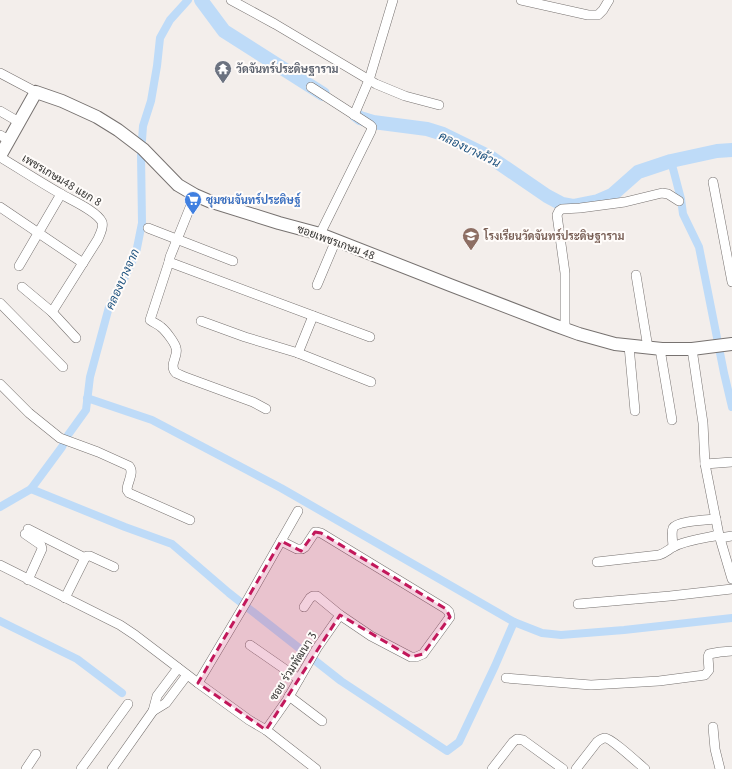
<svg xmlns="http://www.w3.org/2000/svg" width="732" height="769" font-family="'PT Sans',Sarabun,sans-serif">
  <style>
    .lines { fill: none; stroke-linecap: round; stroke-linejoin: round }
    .canal { stroke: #bedbf8; stroke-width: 8 }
    .river { stroke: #bedbf8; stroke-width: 14 }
    .street-casing { stroke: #777270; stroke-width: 10 }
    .secondary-casing { stroke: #777270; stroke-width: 14 }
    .street { stroke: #fff; stroke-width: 9 }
    .secondary { stroke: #fff; stroke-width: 12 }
    .marked { fill: #c2185b; fill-opacity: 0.2; stroke: #c2185b; stroke-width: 3; stroke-dasharray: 8 5; stroke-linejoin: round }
    .labels { text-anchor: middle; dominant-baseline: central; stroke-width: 4; stroke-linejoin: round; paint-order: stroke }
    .worship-label { font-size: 11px; font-weight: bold; fill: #5b616d; stroke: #fffcfa; text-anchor: start }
    .street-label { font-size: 11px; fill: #363533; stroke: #fffcfa }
    .shop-label { font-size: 11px; font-weight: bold; fill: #366cbe; stroke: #fffcfa; text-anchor: start }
    .education-label { font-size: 11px; font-weight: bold; fill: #785e54; stroke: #fffcfa; text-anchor: start }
    .water-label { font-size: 12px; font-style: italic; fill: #1c517e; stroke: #fffcfa }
  </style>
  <rect width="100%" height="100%" fill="#f3eeeb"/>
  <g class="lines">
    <g class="canal">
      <path d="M 671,161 L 681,199 L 683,214 L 699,247 L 724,373 L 732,407"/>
      <path d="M 87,398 L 152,420 L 281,488 L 514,622 L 542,633 L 561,635 L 624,630 L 732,618"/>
      <path d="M 31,489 L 125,527 L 172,544 L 229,593 L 341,681 L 447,751 L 459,742 L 495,666 L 514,622"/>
      <path d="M 0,507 L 31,489 L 62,447 L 68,435 L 86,410 L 90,377 L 109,307 L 124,279 L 136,253 L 142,223 L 141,154 L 143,126 L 151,101 L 157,66 L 160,38 L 170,20 L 188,0"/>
      <path d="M 0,621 L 77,659 L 122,693"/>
    </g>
    <g class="river">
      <path d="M 201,0 L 224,31 L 323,94"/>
      <path d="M 356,115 L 360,118 L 373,122 L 427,129 L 443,134 L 490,157 L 547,196 L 562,204 L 573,206 L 598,201 L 612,195 L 638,172 L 671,161 L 717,151 L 732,150"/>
    </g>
    <defs>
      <g id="street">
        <path d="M 231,0 L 275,24 L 376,84 L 405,96 L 439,105"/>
        <path d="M 521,0 L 588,15 L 598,15 L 603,10 L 609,0"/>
        <path d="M 0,73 L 36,92"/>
        <path d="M 311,87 L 370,125 L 372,127 L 371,131 L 320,234"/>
        <path d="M 0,111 L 19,122"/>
        <path d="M 354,115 L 369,80 L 393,0"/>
        <path d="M 0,135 L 9,140"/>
        <path d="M 0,157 C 20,169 40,182 61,194 C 71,200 97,211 102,222 C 104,227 100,234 98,239 L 52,312"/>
        <path d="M 713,182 L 732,282"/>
        <path d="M 195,195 L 170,257 L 169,262 L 150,320 C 154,323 158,324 161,327 C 166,331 175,343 176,348 C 179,356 168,365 176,373 C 179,374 182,376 185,377 L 253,402 L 266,409"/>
        <path d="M 0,207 L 83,263"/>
        <path d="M 148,228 L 233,261"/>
        <path d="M 169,262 L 370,337"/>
        <path d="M 19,266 L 61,194"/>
        <path d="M 636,275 L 648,348"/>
        <path d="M 317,285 L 336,240"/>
        <path d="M 22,287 L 52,312 L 76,338"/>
        <path d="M 0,303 L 63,367"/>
        <path d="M 201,321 L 245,337 L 298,353 L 371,382"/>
        <path d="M 565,329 L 565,273 L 557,215 L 559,211 L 562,209 L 580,208 L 625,202 L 662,193 L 668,194 L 679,201"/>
        <path d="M 629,346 L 635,411"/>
        <path d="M 660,349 L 672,420"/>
        <path d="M 692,349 L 703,423 L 705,464 L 719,535 L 732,579"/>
        <path d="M 298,353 L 313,316"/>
        <path d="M 0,384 L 29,413 L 60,438 L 98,452 L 129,466 C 135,473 127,482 127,490 L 129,493 L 190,520"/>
        <path d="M 705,464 L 732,462"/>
        <path d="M 28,529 L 85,558"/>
        <path d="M 25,534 L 41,545 L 42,549 L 28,580"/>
        <path d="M 720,538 L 732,536"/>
        <path d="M 281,541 L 297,549 L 302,549 L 305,547 L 315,532 L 317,532 L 321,533 L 446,609 L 449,612 L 450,617 L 423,654 L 416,657 L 411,657 L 371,636 L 340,615 L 317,596 L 313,596 L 310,598 L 304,607"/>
        <path d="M 673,547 C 673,542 671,533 673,528 C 677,521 707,520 716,519"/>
        <path d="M 597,562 L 659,555 C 665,553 668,550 673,547 C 686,540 705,538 719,535"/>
        <path d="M 0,565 L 120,625 L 135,635 L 198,683 L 249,720 L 266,730 L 316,769"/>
        <path d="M 65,598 L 85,558 L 87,556 L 90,556 L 114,567"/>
        <path d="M 578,604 L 670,596 L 732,589"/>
        <path d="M 250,645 L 299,679"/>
        <path d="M 506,678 L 591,685 L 659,681 L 705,675 L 709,670 L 708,657 L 709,654 L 720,652 L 732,651"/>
        <path d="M 198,683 L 248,599 L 298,511"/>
        <path d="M 289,696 L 322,721"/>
        <path d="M 153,711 L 157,696 L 178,668"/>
        <path d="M 713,727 L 715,749 L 720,769"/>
        <path d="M 266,730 L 287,700 L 317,648 L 340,615"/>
        <path d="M 26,769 L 36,754"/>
        <path d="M 81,769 L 128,704"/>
        <path d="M 112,769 L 153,711 L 166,703 L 187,675"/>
        <path d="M 492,769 L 513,742 L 517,739 L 523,740 L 563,769"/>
        <path d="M 576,769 L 597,742 C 600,740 602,738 605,738 C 611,738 639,764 645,769"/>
      </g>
      <path id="secondary" d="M 0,156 L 36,92 L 62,101 L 97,117 L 118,130 L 143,149 L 178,185 L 195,195 L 209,201 L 279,223 L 320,234 L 450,285 L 554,325 L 579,334 L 615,344 L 662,349 L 692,349 L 732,344"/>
    </defs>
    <use href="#street" class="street-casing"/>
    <use href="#secondary" class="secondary-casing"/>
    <use href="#street" class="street"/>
    <use href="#secondary" class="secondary"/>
  </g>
  <path class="marked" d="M 315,532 L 321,533 L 446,609 L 450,617 L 423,654 L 411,657 L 340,615 L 266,730 L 198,683 L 281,541 L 301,551 Z"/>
  <defs>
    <symbol id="temple-pin" viewBox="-11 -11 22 30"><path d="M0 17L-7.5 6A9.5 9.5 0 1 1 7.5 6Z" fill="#6b7280" stroke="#fffcfa"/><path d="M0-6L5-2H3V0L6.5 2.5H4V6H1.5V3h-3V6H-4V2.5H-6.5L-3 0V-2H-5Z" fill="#fff"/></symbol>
    <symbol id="supermarket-pin" viewBox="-11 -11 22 30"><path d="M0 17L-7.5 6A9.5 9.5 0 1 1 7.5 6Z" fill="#3f7fe0" stroke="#fffcfa"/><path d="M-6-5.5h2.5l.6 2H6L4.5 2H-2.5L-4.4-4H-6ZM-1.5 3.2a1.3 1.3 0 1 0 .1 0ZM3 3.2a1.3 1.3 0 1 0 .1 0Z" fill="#fff"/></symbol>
    <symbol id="school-pin" viewBox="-11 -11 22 30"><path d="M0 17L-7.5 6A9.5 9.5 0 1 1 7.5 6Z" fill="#8d6e63" stroke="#fffcfa"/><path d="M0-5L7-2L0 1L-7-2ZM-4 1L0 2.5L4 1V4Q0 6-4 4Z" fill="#fff"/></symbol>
  </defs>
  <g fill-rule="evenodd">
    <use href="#temple-pin" x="213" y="59" width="20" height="27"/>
    <use href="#supermarket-pin" x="183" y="190" width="20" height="27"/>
    <use href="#school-pin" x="461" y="226" width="20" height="27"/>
  </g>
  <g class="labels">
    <g class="worship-label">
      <text x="236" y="69">วัดจันทร์ประดิษฐาราม</text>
    </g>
    <g class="street-label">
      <text transform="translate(62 180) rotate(31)">เพชรเกษม48 แยก 8</text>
      <text transform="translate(336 242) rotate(20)">ซอยเพชรเกษม 48</text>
      <text transform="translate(293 666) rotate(-58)">ซอย ร่วมพัฒนา 3</text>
    </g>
    <g class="shop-label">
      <text x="206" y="200">ชุมชนจันทร์ประดิษฐ์</text>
    </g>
    <g class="education-label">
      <text x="484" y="236">โรงเรียนวัดจันทร์ประดิษฐาราม</text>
    </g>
    <g class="water-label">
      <text transform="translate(470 149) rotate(26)">คลองบางด้วน</text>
      <text transform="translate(122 279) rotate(-66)">คลองบางจาก</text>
    </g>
  </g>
</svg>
